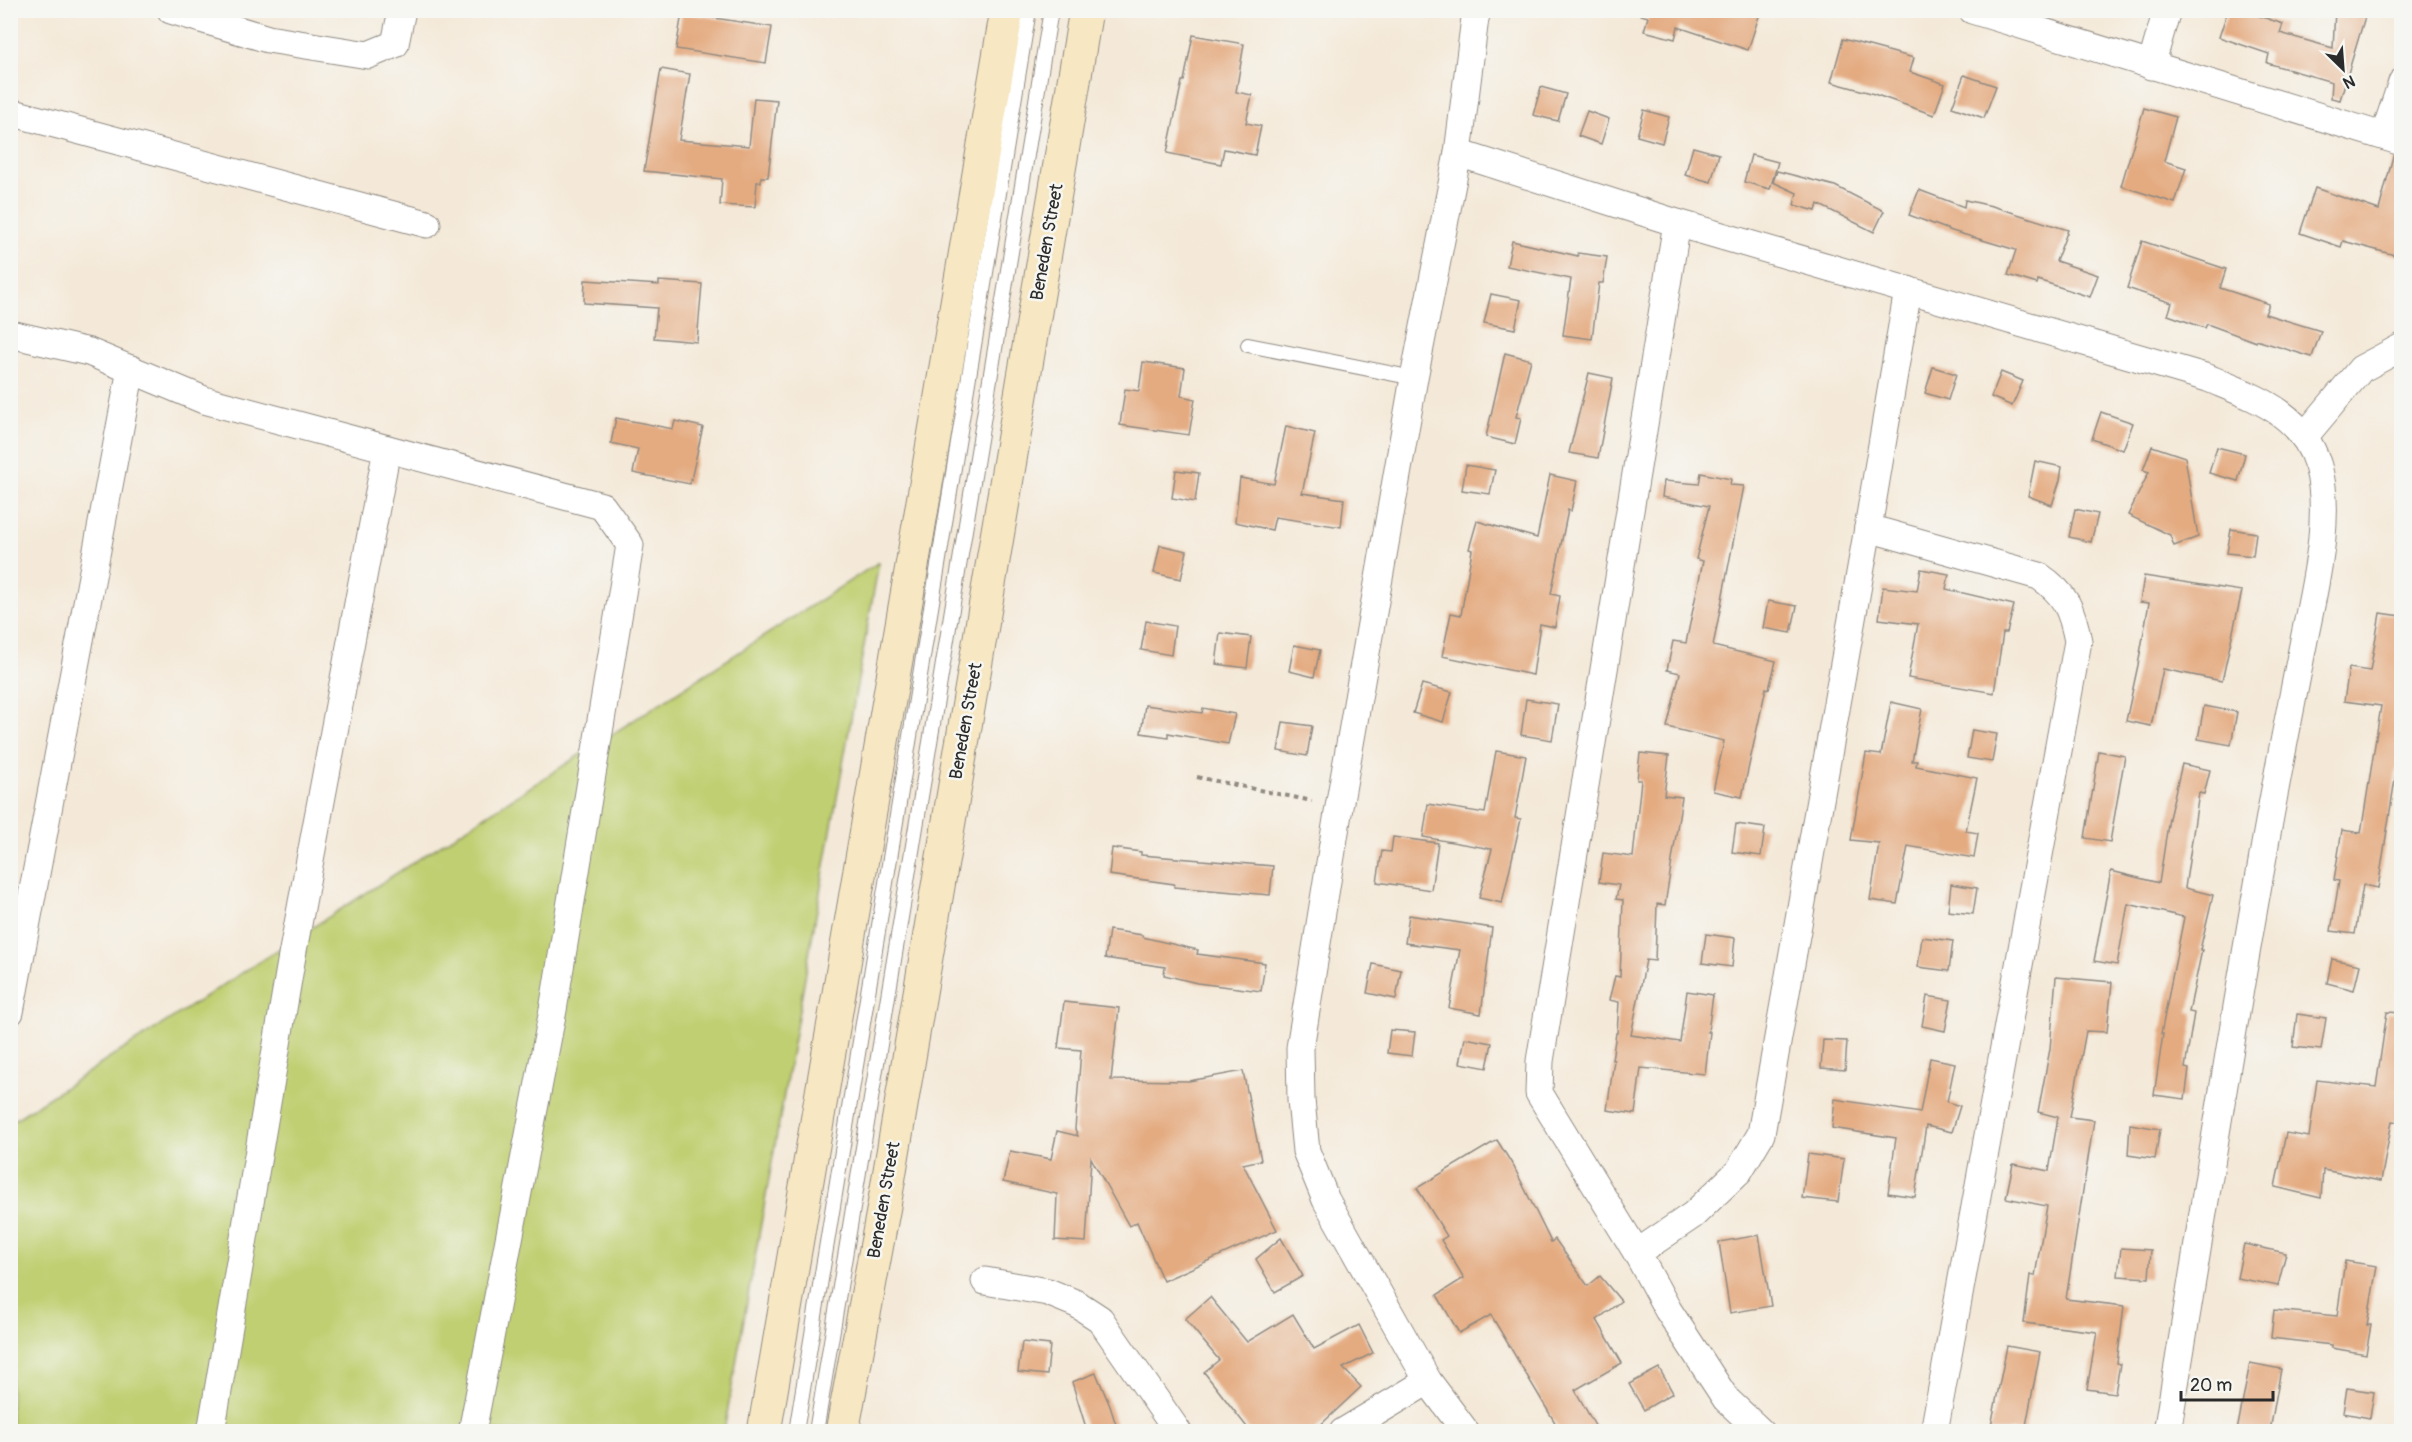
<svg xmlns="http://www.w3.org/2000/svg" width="2412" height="1442" font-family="Pangolin,sans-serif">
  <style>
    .green { fill: #c0cf71; stroke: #767d4e; stroke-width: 1.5 }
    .building { fill: #e4ab81 }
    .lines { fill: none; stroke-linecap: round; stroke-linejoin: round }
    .service-casing { stroke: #908a82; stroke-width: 16 }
    .minor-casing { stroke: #908a82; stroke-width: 29 }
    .secondary-casing { stroke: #908a82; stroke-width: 35 }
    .path { stroke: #908a82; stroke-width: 4; stroke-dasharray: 4.5 4.5; stroke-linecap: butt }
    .service { stroke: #fff; stroke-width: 14 }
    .minor { stroke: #fff; stroke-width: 27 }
    .secondary { stroke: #f7e8c3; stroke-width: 33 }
    .labels { text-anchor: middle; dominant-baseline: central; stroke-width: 5; stroke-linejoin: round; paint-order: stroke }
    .street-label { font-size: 18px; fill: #2b2b2b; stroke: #f6f6f2 }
  </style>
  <rect width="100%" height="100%" fill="#f6f6f2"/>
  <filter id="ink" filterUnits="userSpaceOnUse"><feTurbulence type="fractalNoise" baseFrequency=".0167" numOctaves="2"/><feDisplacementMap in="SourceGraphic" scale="12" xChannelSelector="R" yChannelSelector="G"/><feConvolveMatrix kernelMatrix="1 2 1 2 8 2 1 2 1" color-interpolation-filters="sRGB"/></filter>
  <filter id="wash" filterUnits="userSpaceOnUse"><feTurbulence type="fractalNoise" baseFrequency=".008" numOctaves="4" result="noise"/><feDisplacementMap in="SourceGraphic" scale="24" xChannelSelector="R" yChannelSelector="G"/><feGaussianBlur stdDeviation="1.35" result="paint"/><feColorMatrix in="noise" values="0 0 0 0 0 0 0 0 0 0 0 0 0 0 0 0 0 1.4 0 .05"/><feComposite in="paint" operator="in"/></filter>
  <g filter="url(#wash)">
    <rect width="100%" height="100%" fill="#f4e9d8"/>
    <path class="green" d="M 879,562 L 724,1431 L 11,1432 L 11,1122 Z"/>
    <g id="blocks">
      <g class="building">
        <path d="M 1642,10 L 1761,10 L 1748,50 L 1678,27 L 1675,39 L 1644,31 L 1648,17 L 1641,15 Z"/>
        <path d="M 2228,10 L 2242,10 L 2283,24 L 2280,33 L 2333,48 L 2335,10 L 2367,10 L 2340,100 L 2331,98 L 2332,82 L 2267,63 L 2269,54 L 2219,37 Z"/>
        <path d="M 682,13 L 772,27 L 766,63 L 676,49 Z"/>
        <path d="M 1193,35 L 1244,44 L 1236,92 L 1252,95 L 1246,123 L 1261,126 L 1255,155 L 1224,149 L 1221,164 L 1167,153 L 1182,81 L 1184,81 Z"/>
        <path d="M 1843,39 L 1914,58 L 1910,72 L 1945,84 L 1934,115 L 1871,93 L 1831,82 Z"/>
        <path d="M 661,69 L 690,74 L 679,140 L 749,146 L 754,98 L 777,100 L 768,177 L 761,177 L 761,182 L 757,182 L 755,207 L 720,205 L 722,179 L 644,171 Z"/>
        <path d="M 1964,75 L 1996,86 L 1984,118 L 1952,107 Z"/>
        <path d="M 1541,87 L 1566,94 L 1558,121 L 1533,115 Z"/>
        <path d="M 2144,108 L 2176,117 L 2164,161 L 2186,168 L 2175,203 L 2121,186 Z"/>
        <path d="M 1644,110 L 1669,117 L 1662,143 L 1637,136 Z"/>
        <path d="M 1587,111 L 1609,119 L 1601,144 L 1578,136 Z"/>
        <path d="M 1693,147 L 1719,154 L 1711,182 L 1685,175 Z"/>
        <path d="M 1751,155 L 1778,162 L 1770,189 L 1744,182 Z"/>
        <path d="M 2393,156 L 2402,157 L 2402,257 L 2343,241 L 2341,247 L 2300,233 L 2315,188 L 2379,210 Z"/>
        <path d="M 1777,171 L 1835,186 L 1884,211 L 1874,232 L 1818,204 L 1816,211 L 1794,205 L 1797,193 L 1773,182 Z"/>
        <path d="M 1919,190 L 1964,207 L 1965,200 L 1992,206 L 2068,230 L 2056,261 L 2098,275 L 2090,297 L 2038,280 L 2037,284 L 2008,275 L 2016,250 L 1952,231 L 1909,215 Z"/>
        <path d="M 1512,241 L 1578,256 L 1578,253 L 1607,257 L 1603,283 L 1599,283 L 1592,339 L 1563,335 L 1571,279 L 1507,266 Z"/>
        <path d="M 2142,241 L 2226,269 L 2220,288 L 2269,304 L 2265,314 L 2321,331 L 2312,357 L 2256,340 L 2256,342 L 2207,324 L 2205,328 L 2168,315 L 2172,303 L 2127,288 Z"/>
        <path d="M 585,280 L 659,285 L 659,281 L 702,284 L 697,342 L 654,338 L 657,308 L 584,303 Z"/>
        <path d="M 1491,294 L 1521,300 L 1515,329 L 1484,323 Z"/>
        <path d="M 1505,353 L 1531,360 L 1516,417 L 1521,418 L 1515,444 L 1486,437 Z"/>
        <path d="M 1143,362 L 1185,368 L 1181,396 L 1195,399 L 1189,435 L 1120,425 L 1125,389 L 1139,391 Z"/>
        <path d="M 1933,367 L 1956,374 L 1948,400 L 1925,393 Z"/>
        <path d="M 2001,372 L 2023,381 L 2012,406 L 1991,397 Z"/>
        <path d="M 1589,373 L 1613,378 L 1598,458 L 1569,453 Z"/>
        <path d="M 2101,412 L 2133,423 L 2123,450 L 2092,439 Z"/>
        <path d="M 616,418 L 673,429 L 675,421 L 703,427 L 690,484 L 633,473 L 638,449 L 611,443 Z"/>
        <path d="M 1286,426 L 1315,433 L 1302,493 L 1344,499 L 1341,527 L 1275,517 L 1272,530 L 1235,522 L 1240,478 L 1274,484 Z"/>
        <path d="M 2152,446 L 2185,457 L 2198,537 L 2174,546 L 2170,535 L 2128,515 L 2149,472 L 2143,470 Z"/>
        <path d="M 2217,447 L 2245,454 L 2238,481 L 2209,473 Z"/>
        <path d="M 2035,461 L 2062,467 L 2060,480 L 2052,505 L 2028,496 Z"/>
        <path d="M 1466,465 L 1495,470 L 1490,494 L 1462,490 Z"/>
        <path d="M 1176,470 L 1199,473 L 1195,502 L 1172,498 Z"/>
        <path d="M 1701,473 L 1731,479 L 1730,485 L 1744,486 L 1713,646 L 1776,661 L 1769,689 L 1766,688 L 1742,797 L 1713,791 L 1724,741 L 1667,727 L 1680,673 L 1667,670 L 1673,641 L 1686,643 L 1703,561 L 1696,559 L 1709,506 L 1662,497 L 1664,481 L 1699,484 Z"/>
        <path d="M 1550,475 L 1577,481 L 1571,511 L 1568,510 L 1551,594 L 1560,596 L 1555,627 L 1540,624 L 1533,675 L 1442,656 L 1451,613 L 1461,615 L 1472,550 L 1469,549 L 1477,521 L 1537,538 Z"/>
        <path d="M 2075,509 L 2098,514 L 2091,542 L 2069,537 Z"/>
        <path d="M 2231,529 L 2256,533 L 2253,556 L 2227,553 Z"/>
        <path d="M 1160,545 L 1187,551 L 1181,579 L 1154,573 Z"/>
        <path d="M 1921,569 L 1949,574 L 1946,589 L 2014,605 L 2007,633 L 2003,633 L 1994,693 L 1908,678 L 1918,624 L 1879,619 L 1883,587 L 1917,591 Z"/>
        <path d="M 2144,576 L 2242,591 L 2222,681 L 2163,669 L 2151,726 L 2126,721 L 2138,665 L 2149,603 L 2140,602 Z"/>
        <path d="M 1768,601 L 1797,606 L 1791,633 L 1763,628 Z"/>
        <path d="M 2380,613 L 2402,616 L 2402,734 L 2378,888 L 2363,885 L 2355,934 L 2331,931 L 2339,881 L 2334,880 L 2342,830 L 2361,833 L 2381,706 L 2344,701 L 2349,668 L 2370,671 Z"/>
        <path d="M 1146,621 L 1175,626 L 1171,655 L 1141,650 Z"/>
        <path d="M 1220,633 L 1251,637 L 1247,668 L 1216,664 Z"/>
        <path d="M 1294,645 L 1320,650 L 1314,677 L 1289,671 Z"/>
        <path d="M 1422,684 L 1452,692 L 1443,722 L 1413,713 Z"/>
        <path d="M 1526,699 L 1558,704 L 1552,740 L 1521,735 Z"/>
        <path d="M 1891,702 L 1922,709 L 1912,761 L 1917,761 L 1916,766 L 1977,778 L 1966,831 L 1978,833 L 1974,858 L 1908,846 L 1897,904 L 1870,900 L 1879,843 L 1851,840 L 1866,753 L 1881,755 Z"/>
        <path d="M 1145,705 L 1202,713 L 1203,708 L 1235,714 L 1228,744 L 1168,733 L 1168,737 L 1141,733 Z"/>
        <path d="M 2204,706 L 2237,712 L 2231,745 L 2198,739 Z"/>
        <path d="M 1283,722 L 1312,726 L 1307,756 L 1278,751 Z"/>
        <path d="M 1972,730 L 1997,734 L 1992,762 L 1967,758 Z"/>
        <path d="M 1496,751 L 1526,756 L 1515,818 L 1521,819 L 1502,903 L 1479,898 L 1492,849 L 1423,837 L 1428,804 L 1485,813 Z"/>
        <path d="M 2099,751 L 2125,756 L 2110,842 L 2085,838 Z"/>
        <path d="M 1640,753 L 1669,756 L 1664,795 L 1682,797 L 1665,905 L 1657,904 L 1655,961 L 1646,960 L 1631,1035 L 1680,1042 L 1687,991 L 1713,995 L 1708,1032 L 1710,1032 L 1705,1074 L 1641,1068 L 1635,1114 L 1607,1110 L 1614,1060 L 1612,1060 L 1616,1033 L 1617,1033 L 1619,1002 L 1609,1000 L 1615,976 L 1620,977 L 1623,900 L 1616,899 L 1619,885 L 1599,882 L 1603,853 L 1633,857 L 1641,780 L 1637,780 Z"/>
        <path d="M 2182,764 L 2210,770 L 2204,794 L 2199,793 L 2185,888 L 2213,895 L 2200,950 L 2202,950 L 2189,1012 L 2194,1013 L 2185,1068 L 2189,1069 L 2185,1099 L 2154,1095 L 2163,1034 L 2161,1034 L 2184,917 L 2128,904 L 2117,965 L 2094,961 L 2111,871 L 2159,883 L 2169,818 Z"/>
        <path d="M 1736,824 L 1765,828 L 1761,856 L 1732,852 Z"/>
        <path d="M 1393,837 L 1438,843 L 1431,890 L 1377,882 L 1382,851 L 1391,852 Z"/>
        <path d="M 1112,848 L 1141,852 L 1141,855 L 1273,866 L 1270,895 L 1174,887 L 1174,884 L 1109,875 Z"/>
        <path d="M 1951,884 L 1977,888 L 1973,914 L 1948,911 Z"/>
        <path d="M 1409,915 L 1492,928 L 1481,1014 L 1449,1008 L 1460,950 L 1405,943 Z"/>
        <path d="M 1109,930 L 1142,935 L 1142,937 L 1198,950 L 1197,954 L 1265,963 L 1261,991 L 1197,983 L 1164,975 L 1165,967 L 1105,958 Z"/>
        <path d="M 1706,934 L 1735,938 L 1732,967 L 1702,963 Z"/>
        <path d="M 1922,937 L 1953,941 L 1949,971 L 1918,967 Z"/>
        <path d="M 2332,959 L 2360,965 L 2354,990 L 2327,983 Z"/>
        <path d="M 1373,964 L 1401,970 L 1396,999 L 1367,993 Z"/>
        <path d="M 2056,977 L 2112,982 L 2107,1032 L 2086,1031 L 2070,1117 L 2094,1120 L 2066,1299 L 2124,1306 L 2117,1363 L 2120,1364 L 2115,1393 L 2087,1389 L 2097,1332 L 2024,1323 L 2030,1275 L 2035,1276 L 2047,1206 L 2006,1198 L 2013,1164 L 2049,1171 L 2058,1117 L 2038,1112 L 2050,1049 Z"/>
        <path d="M 1927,996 L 1951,1000 L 1945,1031 L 1922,1026 Z"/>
        <path d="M 1064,1002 L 1119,1008 L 1111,1080 L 1189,1081 L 1243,1071 L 1261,1160 L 1243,1164 L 1277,1230 L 1163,1281 L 1137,1222 L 1129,1226 L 1091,1158 L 1086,1242 L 1055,1240 L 1057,1194 L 1003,1182 L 1010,1151 L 1051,1159 L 1057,1131 L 1078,1136 L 1075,1129 L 1081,1050 L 1058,1048 Z"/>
        <path d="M 2387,1012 L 2402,1013 L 2402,1122 L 2392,1121 L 2381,1181 L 2323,1170 L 2321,1198 L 2275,1187 L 2286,1133 L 2309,1137 L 2317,1080 L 2376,1087 Z"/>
        <path d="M 2297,1014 L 2326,1018 L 2321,1050 L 2293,1047 Z"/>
        <path d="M 1390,1030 L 1415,1032 L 1412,1056 L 1387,1053 Z"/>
        <path d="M 1465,1038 L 1492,1043 L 1487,1068 L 1460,1063 Z"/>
        <path d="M 1823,1040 L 1847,1041 L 1845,1070 L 1821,1068 Z"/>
        <path d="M 1930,1058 L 1955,1063 L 1947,1102 L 1960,1106 L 1952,1132 L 1926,1126 L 1915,1197 L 1888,1193 L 1896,1138 L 1832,1128 L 1835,1099 L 1920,1113 Z"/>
        <path d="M 2130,1124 L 2160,1129 L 2155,1159 L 2128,1155 Z"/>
        <path d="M 1497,1140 L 1514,1167 L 1551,1242 L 1555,1239 L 1588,1286 L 1600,1276 L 1621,1301 L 1597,1320 L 1622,1363 L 1575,1390 L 1598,1431 L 1560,1431 L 1491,1315 L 1459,1333 L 1437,1295 L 1464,1278 L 1441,1240 L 1447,1236 L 1417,1188 Z"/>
        <path d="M 1808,1154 L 1844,1159 L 1838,1202 L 1802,1198 Z"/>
        <path d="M 1759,1235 L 1771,1306 L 1730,1313 L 1719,1242 Z"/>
        <path d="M 1281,1238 L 1303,1276 L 1275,1292 L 1256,1259 Z"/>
        <path d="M 2244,1244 L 2286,1253 L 2278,1286 L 2237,1278 Z"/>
        <path d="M 2121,1248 L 2151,1250 L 2149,1278 L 2118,1276 Z"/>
        <path d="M 2345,1261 L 2377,1266 L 2367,1325 L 2371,1325 L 2366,1354 L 2332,1348 L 2332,1345 L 2271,1338 L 2274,1310 L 2337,1316 Z"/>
        <path d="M 1210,1297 L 1247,1342 L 1293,1314 L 1314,1349 L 1359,1325 L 1373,1353 L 1343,1368 L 1361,1387 L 1314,1431 L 1250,1431 L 1204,1372 L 1219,1360 L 1185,1319 Z"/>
        <path d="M 1022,1342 L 1050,1345 L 1047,1375 L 1018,1372 Z"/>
        <path d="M 2007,1346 L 2040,1352 L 2025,1431 L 1990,1431 Z"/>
        <path d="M 2250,1363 L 2281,1369 L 2270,1431 L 2237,1431 Z"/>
        <path d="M 1659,1368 L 1673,1393 L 1644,1410 L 1629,1384 Z"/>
        <path d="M 1096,1373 L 1110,1406 L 1118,1431 L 1087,1431 L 1072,1382 Z"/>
        <path d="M 2347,1388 L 2374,1392 L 2370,1418 L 2343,1413 Z"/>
      </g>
    </g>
  </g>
  <g filter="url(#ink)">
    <use href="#blocks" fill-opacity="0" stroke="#908a82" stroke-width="1.5"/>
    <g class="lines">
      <defs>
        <g id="service">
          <path d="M 1248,345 L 1414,378"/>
          <path d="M 796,1432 L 1029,10"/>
          <path d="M 816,1432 L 1051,10"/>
        </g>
        <g id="minor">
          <path d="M 171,10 L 268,39 L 368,55 L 395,44 L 402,10"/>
          <path d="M 1972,10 L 2402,142"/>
          <path d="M 2151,66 L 2167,10"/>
          <path d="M 10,112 L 427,224"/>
          <path d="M 2384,136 L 2402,82"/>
          <path d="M 1458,153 L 1677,223 L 2208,378 C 2255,398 2302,412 2318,466 C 2333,518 2313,593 2303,645 C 2289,717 2274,790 2262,862 C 2228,1051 2199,1242 2167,1432"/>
          <path d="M 1677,223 L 1540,1061 L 1539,1093 L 1637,1253 L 1668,1310 L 1726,1399 L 1761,1432"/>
          <path d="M 10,334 L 89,352 L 204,400 L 602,506 L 630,545 L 553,1010 L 472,1432"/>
          <path d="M 2304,437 L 2361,369 L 2402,347"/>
          <path d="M 1868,528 L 2039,576 C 2066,594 2072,610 2078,641 L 1934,1432"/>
          <path d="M 10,1012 L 131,369"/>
          <path d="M 1637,1253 L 1693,1215 L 1739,1171 L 1761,1134 L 1868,528 L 1908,290"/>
          <path d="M 985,1281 L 1048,1292 L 1077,1304 L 1100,1319 L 1178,1432"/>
          <path d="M 211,1432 L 292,956 L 387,449"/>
          <path d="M 1343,1432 L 1428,1381"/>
          <path d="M 1466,1432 L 1428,1381 L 1326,1200 L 1306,1151 L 1301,1100 L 1300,1048 L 1339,807 L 1414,378 L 1458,153 L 1475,18 L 1478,10"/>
        </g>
        <g id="secondary">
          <path d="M 764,1432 L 1007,10"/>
          <path d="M 842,1432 L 884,1206 L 1086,10"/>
        </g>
      </defs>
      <use href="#service" class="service-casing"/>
      <use href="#minor" class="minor-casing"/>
      <use href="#secondary" class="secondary-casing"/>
      <path class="path" d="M 1197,777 L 1312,801"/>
      <use href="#service" class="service"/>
      <use href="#minor" class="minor"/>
      <use href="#secondary" class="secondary"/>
    </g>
  </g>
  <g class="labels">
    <g class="street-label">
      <text transform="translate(1047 242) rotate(-80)">Beneden Street</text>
      <text transform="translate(966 721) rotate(-80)">Beneden Street</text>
      <text transform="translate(884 1200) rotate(-80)">Beneden Street</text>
    </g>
  </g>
  <rect width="2412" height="1442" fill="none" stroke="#f6f6f2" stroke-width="36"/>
  <g transform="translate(2343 69) rotate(155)" stroke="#f6f6f2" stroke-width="4.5" paint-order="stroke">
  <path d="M0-4.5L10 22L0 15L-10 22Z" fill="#2b2b2b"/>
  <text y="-9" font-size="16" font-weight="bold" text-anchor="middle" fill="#2b2b2b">N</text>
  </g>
  <path d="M2181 1391v9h92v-9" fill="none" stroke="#2b2b2b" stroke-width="3"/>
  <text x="2190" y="1391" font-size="18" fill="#2b2b2b" stroke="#f6f6f2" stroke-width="4.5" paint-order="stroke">20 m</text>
</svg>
